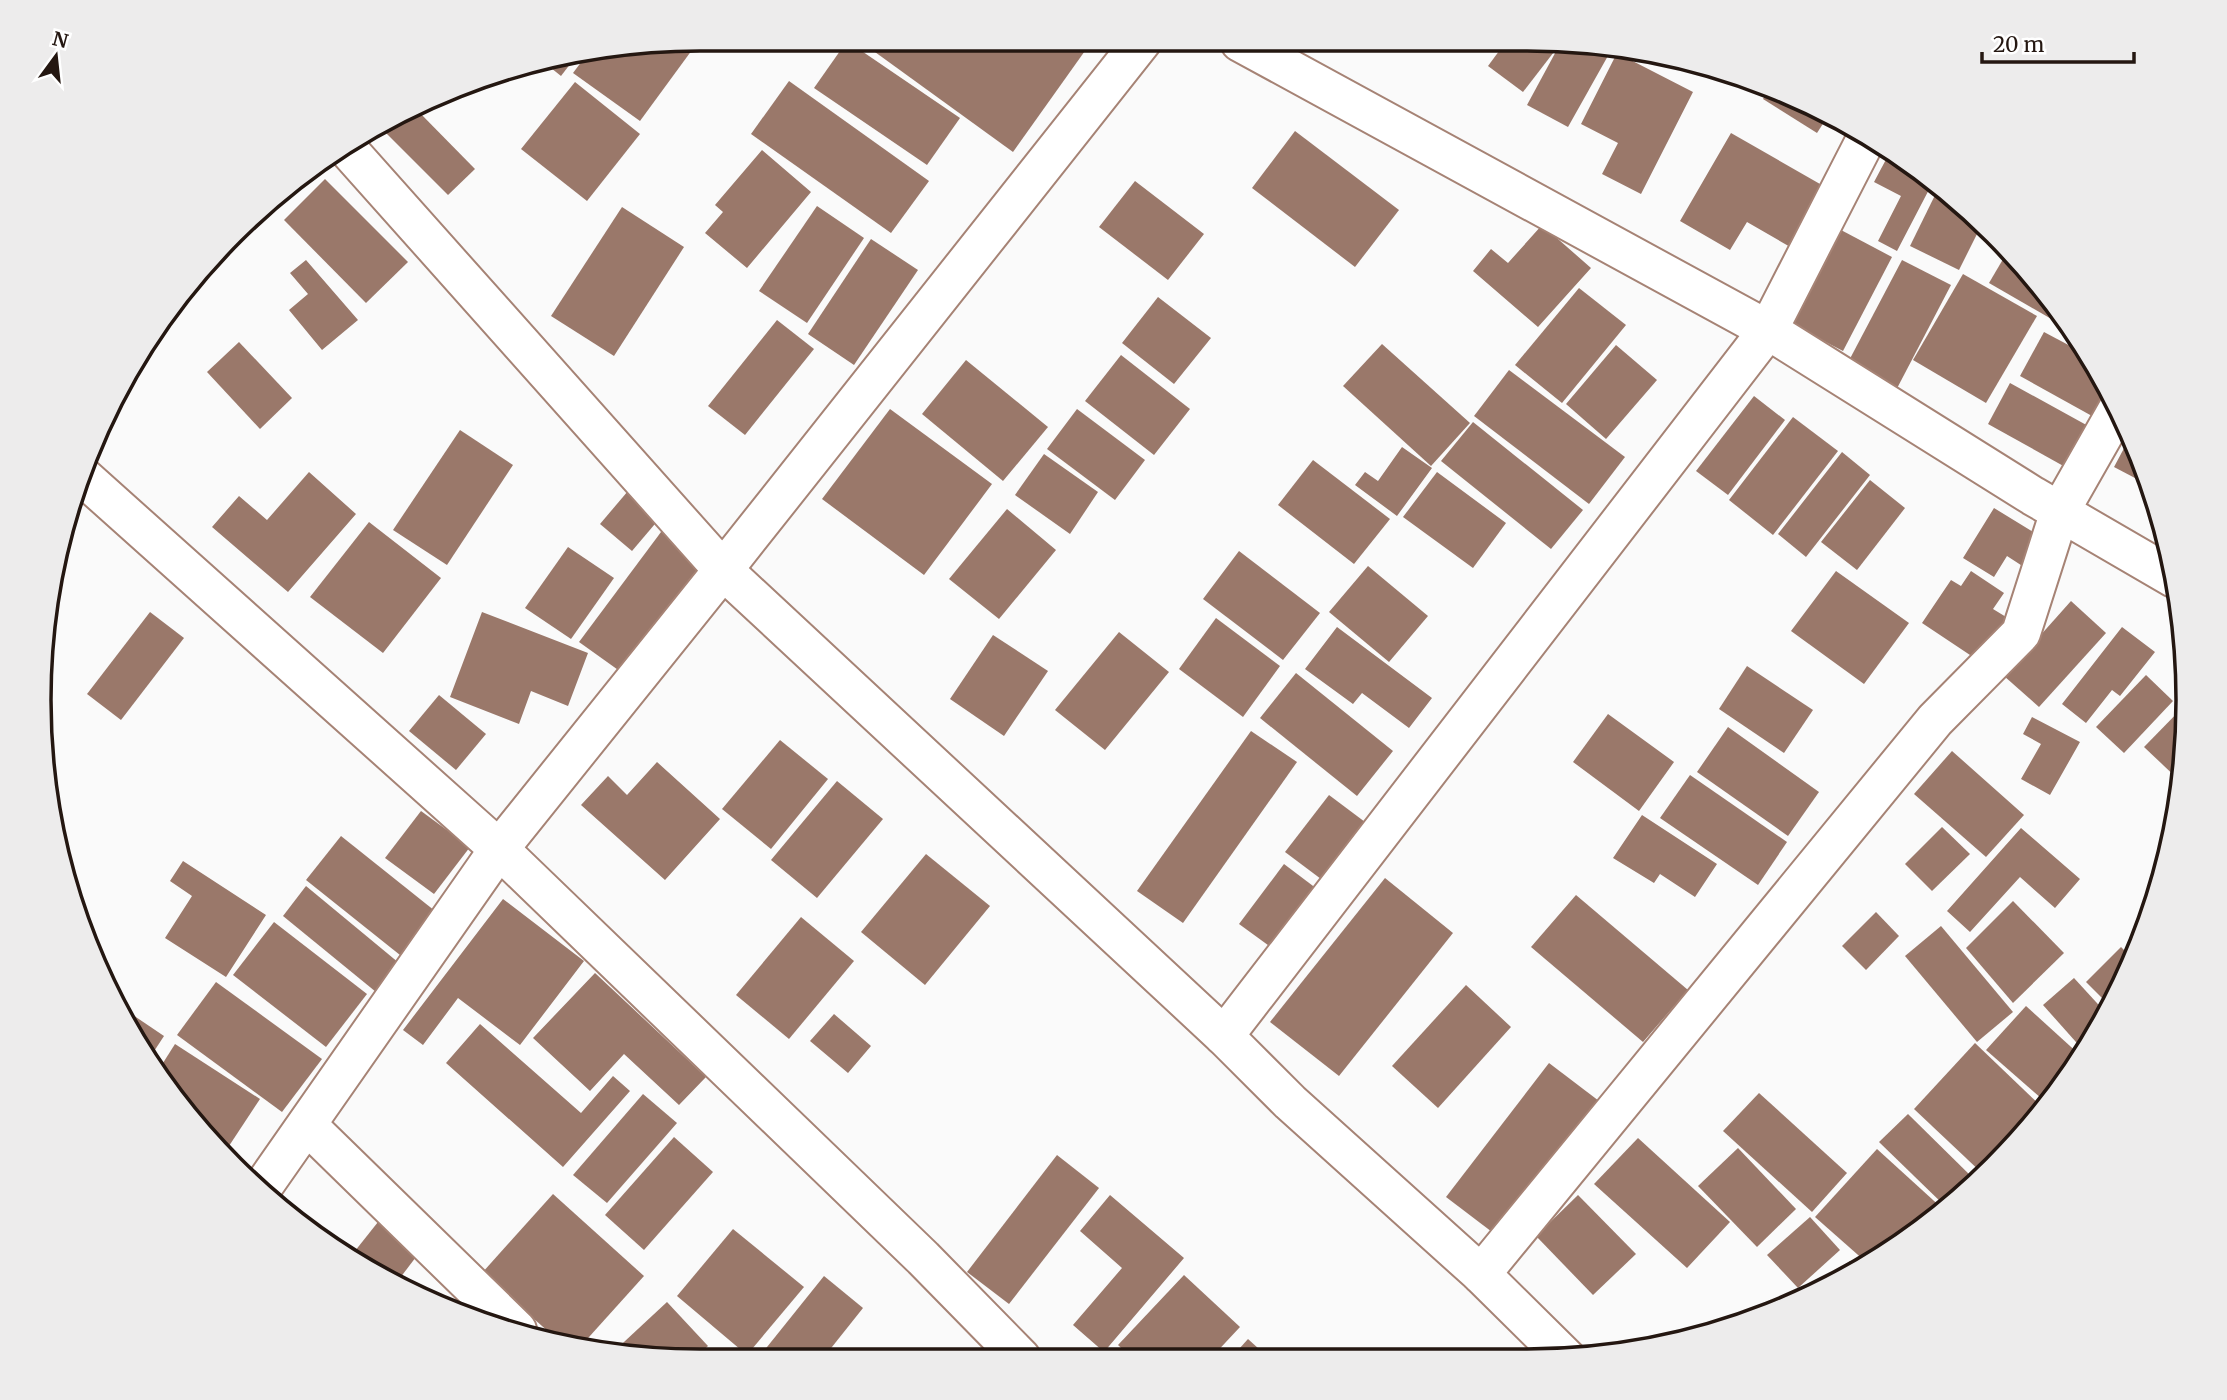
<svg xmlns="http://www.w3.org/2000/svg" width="2227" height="1400" font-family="Merriweather,serif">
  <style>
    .building { fill: #9a786a }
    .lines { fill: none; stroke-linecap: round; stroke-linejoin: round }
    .street-casing { stroke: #a68375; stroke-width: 42 }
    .street { stroke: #fff; stroke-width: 38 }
    .rim { fill: none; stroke: #241711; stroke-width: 3.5 }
  </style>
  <rect width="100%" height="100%" fill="#fafafa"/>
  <g class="building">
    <path d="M 857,39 L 1092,41 L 1013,152 Z"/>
    <path d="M 847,41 L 960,118 L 927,165 L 814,88 Z"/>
    <path d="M 681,42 L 692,50 L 640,121 L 573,73 L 585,57 Z"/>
    <path d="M 1505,43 L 1552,44 L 1557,48 L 1523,92 L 1488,66 Z"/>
    <path d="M 1560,44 L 1592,44 L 1609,54 L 1568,127 L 1527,105 Z"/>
    <path d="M 1617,53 L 1693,92 L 1641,194 L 1602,174 L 1618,143 L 1581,124 Z"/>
    <path d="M 574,59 L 561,76 L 546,64 Z"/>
    <path d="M 789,81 L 929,181 L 891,233 L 751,134 Z"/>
    <path d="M 575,82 L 640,134 L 587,201 L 521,149 Z"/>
    <path d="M 1771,86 L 1780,89 L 1828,116 L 1817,133 L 1763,99 Z"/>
    <path d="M 416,109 L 475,169 L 448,195 L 380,127 Z"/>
    <path d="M 1295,131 L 1399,210 L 1355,267 L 1252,188 Z"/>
    <path d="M 1731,133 L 1827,188 L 1792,248 L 1747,222 L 1730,250 L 1680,221 Z"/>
    <path d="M 762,150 L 811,192 L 747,268 L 705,233 L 723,212 L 715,205 Z"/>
    <path d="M 1890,152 L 1934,180 L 1897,251 L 1878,241 L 1901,196 L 1874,182 Z"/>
    <path d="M 325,179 L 408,262 L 366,303 L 284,220 Z"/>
    <path d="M 1135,181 L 1204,234 L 1168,280 L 1099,227 Z"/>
    <path d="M 1940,185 L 1982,224 L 1959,270 L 1910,246 Z"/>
    <path d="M 817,206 L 864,238 L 807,323 L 759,291 Z"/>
    <path d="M 622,207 L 684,247 L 614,356 L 551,316 Z"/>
    <path d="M 1542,225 L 1591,268 L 1538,327 L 1473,271 L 1491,249 L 1508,263 Z"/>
    <path d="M 1841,230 L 1892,257 L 1843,351 L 1793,325 Z"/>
    <path d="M 871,239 L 918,270 L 854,365 L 808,334 Z"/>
    <path d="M 2009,249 L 2025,264 L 2072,331 L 1989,283 Z"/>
    <path d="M 306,260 L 358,320 L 322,350 L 289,310 L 308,294 L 290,273 Z"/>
    <path d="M 1902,260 L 1951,285 L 1893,396 L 1844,370 Z"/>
    <path d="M 1963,274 L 2037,316 L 1986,403 L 1913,360 Z"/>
    <path d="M 1579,288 L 1626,325 L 1562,403 L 1515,365 Z"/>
    <path d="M 1158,297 L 1211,338 L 1174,384 L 1122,343 Z"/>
    <path d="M 777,320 L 814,349 L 745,435 L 708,406 Z"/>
    <path d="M 2044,332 L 2091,357 L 2100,370 L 2108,387 L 2092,416 L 2020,376 Z"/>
    <path d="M 239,342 L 292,398 L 260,429 L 207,372 Z"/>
    <path d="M 1382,344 L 1470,423 L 1431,466 L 1343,386 Z"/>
    <path d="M 1616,345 L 1657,380 L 1606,439 L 1566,404 Z"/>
    <path d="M 1121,355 L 1190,409 L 1154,455 L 1085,401 Z"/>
    <path d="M 966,360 L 1048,427 L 1003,481 L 922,414 Z"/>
    <path d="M 1509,370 L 1625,457 L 1589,504 L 1474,416 Z"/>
    <path d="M 2010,383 L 2090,427 L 2067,468 L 1988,424 Z"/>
    <path d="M 1754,396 L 1785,420 L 1728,495 L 1696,471 Z"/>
    <path d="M 890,409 L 992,484 L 924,575 L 822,499 Z"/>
    <path d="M 1077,409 L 1145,460 L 1115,500 L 1047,449 Z"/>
    <path d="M 1793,417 L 1838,451 L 1773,535 L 1729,500 Z"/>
    <path d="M 1473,422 L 1583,510 L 1551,549 L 1441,461 Z"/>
    <path d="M 460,430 L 513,465 L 447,565 L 393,530 Z"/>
    <path d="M 2130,437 L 2154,488 L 2114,467 Z"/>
    <path d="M 1402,447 L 1432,468 L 1397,516 L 1355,485 L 1365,472 L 1378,481 Z"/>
    <path d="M 1842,452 L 1870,475 L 1806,557 L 1778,534 Z"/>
    <path d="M 1044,454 L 1098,492 L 1070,534 L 1015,495 Z"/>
    <path d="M 1313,460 L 1390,519 L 1354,564 L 1278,505 Z"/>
    <path d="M 309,472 L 356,514 L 288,592 L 212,527 L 239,496 L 267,520 Z"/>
    <path d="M 1437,472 L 1506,523 L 1473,568 L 1403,517 Z"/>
    <path d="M 1870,480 L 1905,508 L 1857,570 L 1821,542 Z"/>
    <path d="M 628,491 L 660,518 L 632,551 L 600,524 Z"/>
    <path d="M 1994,508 L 2046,540 L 2027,569 L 2007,556 L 1994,577 L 1963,558 Z"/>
    <path d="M 1007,509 L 1056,550 L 999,619 L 949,579 Z"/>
    <path d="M 369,522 L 441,578 L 383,653 L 310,597 Z"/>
    <path d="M 664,528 L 712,563 L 628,677 L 579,642 Z"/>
    <path d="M 568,547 L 614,578 L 571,639 L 525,608 Z"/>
    <path d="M 1239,551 L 1320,613 L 1283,660 L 1203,599 Z"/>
    <path d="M 1368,566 L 1428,616 L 1389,662 L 1329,612 Z"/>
    <path d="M 1836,571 L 1909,623 L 1864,684 L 1791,631 Z"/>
    <path d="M 1971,571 L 2004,593 L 1993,609 L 2011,620 L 1982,663 L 1922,623 L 1951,580 L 1961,586 Z"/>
    <path d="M 2071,601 L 2106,633 L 2039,707 L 2004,676 Z"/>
    <path d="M 150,612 L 184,638 L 121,720 L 87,694 Z"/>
    <path d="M 482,612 L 588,653 L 568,706 L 531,691 L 519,724 L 450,697 Z"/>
    <path d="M 1216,618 L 1280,666 L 1243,717 L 1179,669 Z"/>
    <path d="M 1337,627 L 1432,698 L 1409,728 L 1362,693 L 1353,704 L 1305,669 Z"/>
    <path d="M 2122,627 L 2155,652 L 2120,696 L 2112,690 L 2086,723 L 2062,704 Z"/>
    <path d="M 1119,632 L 1169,672 L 1105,750 L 1055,710 Z"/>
    <path d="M 993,635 L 1048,671 L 1004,736 L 950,699 Z"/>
    <path d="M 1747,666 L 1813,710 L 1784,753 L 1719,709 Z"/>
    <path d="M 1296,673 L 1393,751 L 1357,796 L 1260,718 Z"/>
    <path d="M 2146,675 L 2173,701 L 2124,753 L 2096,727 Z"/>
    <path d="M 439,695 L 486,734 L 456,770 L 409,731 Z"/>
    <path d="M 2186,704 L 2187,744 L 2181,782 L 2144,747 Z"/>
    <path d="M 1608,714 L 1674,762 L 1639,811 L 1573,762 Z"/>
    <path d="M 2032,717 L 2080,742 L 2050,795 L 2021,779 L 2041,744 L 2023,734 Z"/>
    <path d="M 1728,727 L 1819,792 L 1788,836 L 1697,772 Z"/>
    <path d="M 1251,731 L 1297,762 L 1183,923 L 1137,891 Z"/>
    <path d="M 780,740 L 828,779 L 771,849 L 722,809 Z"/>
    <path d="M 1952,751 L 2024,815 L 1986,857 L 1914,794 Z"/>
    <path d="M 657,762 L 720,819 L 665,880 L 581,805 L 608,776 L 627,795 Z"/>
    <path d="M 1690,775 L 1787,842 L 1758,885 L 1660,818 Z"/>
    <path d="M 837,781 L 883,819 L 817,898 L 771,860 Z"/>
    <path d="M 1329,795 L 1373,828 L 1329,885 L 1285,852 Z"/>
    <path d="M 421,811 L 470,847 L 434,894 L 385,858 Z"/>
    <path d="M 1642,815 L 1717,864 L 1695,897 L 1660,874 L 1654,883 L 1613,858 Z"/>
    <path d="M 1942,827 L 1970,854 L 1932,891 L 1905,864 Z"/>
    <path d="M 2021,828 L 2080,879 L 2055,908 L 2020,877 L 1970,932 L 1947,911 Z"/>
    <path d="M 341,836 L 440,915 L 405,959 L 306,880 Z"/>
    <path d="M 926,854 L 990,906 L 925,985 L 861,932 Z"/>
    <path d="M 183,861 L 266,915 L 226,977 L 165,938 L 192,896 L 170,881 Z"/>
    <path d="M 1284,864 L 1321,892 L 1276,951 L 1239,924 Z"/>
    <path d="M 1385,878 L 1453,933 L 1339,1076 L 1270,1022 Z"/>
    <path d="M 306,886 L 399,963 L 376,992 L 283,916 Z"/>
    <path d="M 1576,895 L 1688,990 L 1643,1042 L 1531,947 Z"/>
    <path d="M 503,899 L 584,961 L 520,1045 L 458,998 L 423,1045 L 403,1030 Z"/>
    <path d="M 2013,901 L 2064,953 L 2013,1003 L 1966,948 Z"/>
    <path d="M 1876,912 L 1899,936 L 1866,970 L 1842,946 Z"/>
    <path d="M 801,917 L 854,961 L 789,1039 L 736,995 Z"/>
    <path d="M 274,922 L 367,994 L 326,1047 L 233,975 Z"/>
    <path d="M 1941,926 L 2013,1012 L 1977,1042 L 1905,956 Z"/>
    <path d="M 2121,947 L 2133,959 L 2120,993 L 2111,1007 L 2086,982 Z"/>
    <path d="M 595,973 L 706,1077 L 679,1105 L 624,1054 L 590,1091 L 533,1038 Z"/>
    <path d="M 2074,978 L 2107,1014 L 2084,1051 L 2043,1005 Z"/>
    <path d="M 216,982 L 322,1059 L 282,1112 L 177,1035 Z"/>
    <path d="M 1466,985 L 1511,1027 L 1438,1108 L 1392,1066 Z"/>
    <path d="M 2026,1006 L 2081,1056 L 2049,1105 L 1986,1050 Z"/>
    <path d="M 124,1009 L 164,1036 L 147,1062 L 133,1030 Z"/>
    <path d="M 834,1014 L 871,1046 L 848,1073 L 810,1041 Z"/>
    <path d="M 480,1024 L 581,1113 L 613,1076 L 630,1091 L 563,1167 L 446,1063 Z"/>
    <path d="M 1975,1043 L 2045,1110 L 1984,1175 L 1914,1109 Z"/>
    <path d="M 175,1044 L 260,1099 L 227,1149 L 156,1074 Z"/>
    <path d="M 1549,1063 L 1599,1101 L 1496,1235 L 1446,1197 Z"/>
    <path d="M 1759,1093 L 1847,1173 L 1812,1212 L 1723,1131 Z"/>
    <path d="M 643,1094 L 677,1123 L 607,1203 L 573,1175 Z"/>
    <path d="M 1908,1114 L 1977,1182 L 1963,1198 L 1947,1208 L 1879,1142 Z"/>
    <path d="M 674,1137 L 713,1172 L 644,1250 L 605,1215 Z"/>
    <path d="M 1638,1138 L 1730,1222 L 1687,1268 L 1594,1184 Z"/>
    <path d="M 1738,1148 L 1796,1209 L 1757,1247 L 1698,1186 Z"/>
    <path d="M 1877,1149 L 1944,1210 L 1866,1262 L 1815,1217 Z"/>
    <path d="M 1057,1155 L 1099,1188 L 1009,1304 L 967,1272 Z"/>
    <path d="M 553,1194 L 644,1276 L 580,1347 L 559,1341 L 482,1273 Z"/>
    <path d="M 1110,1195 L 1184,1258 L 1104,1352 L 1073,1325 L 1122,1268 L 1080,1231 Z"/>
    <path d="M 1578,1195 L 1636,1254 L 1593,1295 L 1536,1236 Z"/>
    <path d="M 1810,1217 L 1840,1250 L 1798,1288 L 1767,1255 Z"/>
    <path d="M 378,1222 L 419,1253 L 397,1282 L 351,1256 Z"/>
    <path d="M 733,1229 L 804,1287 L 747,1355 L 677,1296 Z"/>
    <path d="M 1850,1261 L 1857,1269 L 1820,1293 L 1804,1299 Z"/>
    <path d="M 1184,1275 L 1240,1327 L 1211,1358 L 1132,1358 L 1118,1345 Z"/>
    <path d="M 824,1276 L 863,1308 L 824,1357 L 759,1357 Z"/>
    <path d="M 1788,1295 L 1794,1303 L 1769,1312 Z"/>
    <path d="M 667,1302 L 708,1346 L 697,1356 L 610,1355 Z"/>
    <path d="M 1248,1339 L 1270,1359 L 1230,1359 Z"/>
  </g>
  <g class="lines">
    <defs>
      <g id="street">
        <path d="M 1240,42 L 1768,330 L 2033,496 L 2174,578"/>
        <path d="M 344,145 L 723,570 L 1224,1036 L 1290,1102 L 1481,1274 L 1568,1360"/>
        <path d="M 80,474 L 499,849 L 923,1258 L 1021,1358"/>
        <path d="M 1224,1036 L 1768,330 L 1866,139"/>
        <path d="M 307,1125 L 517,1330"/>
        <path d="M 262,1188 L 499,849 L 723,570 L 1142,41"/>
        <path d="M 1481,1274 L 1935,720 L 2021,633 L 2060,511 L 2118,409"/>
      </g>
    </defs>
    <use href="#street" class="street-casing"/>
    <use href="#street" class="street"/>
  </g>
  <path d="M0 0H2227V1400H0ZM700 51H1527A649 649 0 0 1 2176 700V700A649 649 0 0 1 1527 1349H700A649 649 0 0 1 51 700V700A649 649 0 0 1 700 51Z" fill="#edecec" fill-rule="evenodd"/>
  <path class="rim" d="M700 51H1527A649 649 0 0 1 2176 700V700A649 649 0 0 1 1527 1349H700A649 649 0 0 1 51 700V700A649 649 0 0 1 700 51Z"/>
  <g transform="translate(56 56) rotate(15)" stroke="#ffffff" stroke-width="5" paint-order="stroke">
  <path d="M0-5L12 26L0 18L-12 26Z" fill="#241711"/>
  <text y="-10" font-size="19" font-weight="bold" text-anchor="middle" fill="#241711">N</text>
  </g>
  <path d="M1982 52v10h152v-10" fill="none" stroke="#241711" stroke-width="3.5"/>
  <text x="1993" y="52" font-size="21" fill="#241711" stroke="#ffffff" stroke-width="5" paint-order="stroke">20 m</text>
</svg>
